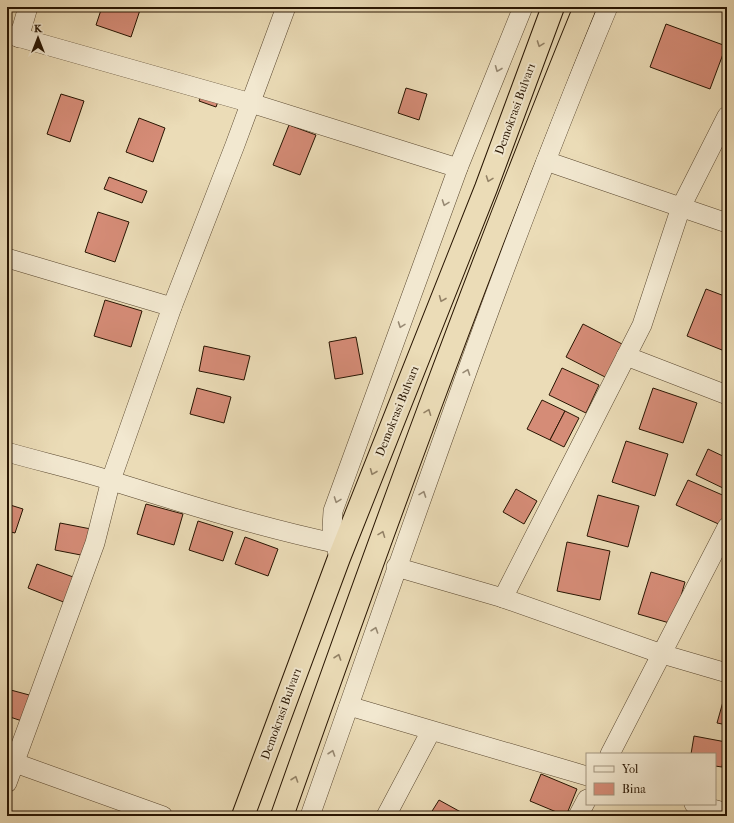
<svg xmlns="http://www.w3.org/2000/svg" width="734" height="823" font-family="'IM FELL French Canon',serif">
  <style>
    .building { fill: #d58c77; stroke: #281502 }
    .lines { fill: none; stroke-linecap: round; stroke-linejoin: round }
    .street-casing { stroke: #59472f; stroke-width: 20 }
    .highway-casing { stroke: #281502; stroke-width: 24 }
    .street { stroke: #f2e8d0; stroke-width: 19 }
    .highway { stroke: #ebdcb7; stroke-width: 22 }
    .oneway { stroke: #938266 }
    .oneway2 { stroke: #978973 }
    .labels { text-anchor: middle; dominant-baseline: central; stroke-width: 4; stroke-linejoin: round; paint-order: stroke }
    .street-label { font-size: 12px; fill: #281502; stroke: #f2e8d0 }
  </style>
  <rect width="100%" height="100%" fill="#ebdcb7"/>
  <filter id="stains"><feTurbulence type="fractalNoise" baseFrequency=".005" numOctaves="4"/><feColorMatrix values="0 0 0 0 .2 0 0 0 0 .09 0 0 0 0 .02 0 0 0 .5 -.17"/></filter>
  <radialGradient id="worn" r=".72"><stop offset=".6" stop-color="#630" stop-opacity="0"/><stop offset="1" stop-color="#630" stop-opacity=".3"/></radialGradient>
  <g class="building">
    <path d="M 102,7 L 141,7 L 131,37 L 96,25 Z"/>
    <path d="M 666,24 L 726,46 L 710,89 L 650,67 Z"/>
    <path d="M 406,88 L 427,94 L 419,120 L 398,113 Z"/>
    <path d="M 61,94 L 84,101 L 70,142 L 47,134 Z"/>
    <path d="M 202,94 L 219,99 L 216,107 L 199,101 Z"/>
    <path d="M 139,118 L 165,128 L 153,162 L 126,152 Z"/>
    <path d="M 289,125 L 316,135 L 300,175 L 273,165 Z"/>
    <path d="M 109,177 L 147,191 L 142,203 L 104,189 Z"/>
    <path d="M 98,212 L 129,222 L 115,262 L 85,252 Z"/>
    <path d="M 706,289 L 727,297 L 727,352 L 687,336 Z"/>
    <path d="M 105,300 L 142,311 L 131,347 L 94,336 Z"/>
    <path d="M 583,324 L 624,345 L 607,378 L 566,357 Z"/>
    <path d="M 356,337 L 363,374 L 335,379 L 329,342 Z"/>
    <path d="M 204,346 L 250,356 L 244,380 L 199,371 Z"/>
    <path d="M 562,368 L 599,385 L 586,413 L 549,395 Z"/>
    <path d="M 197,388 L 231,397 L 224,423 L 190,414 Z"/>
    <path d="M 653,388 L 697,403 L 683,443 L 639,429 Z"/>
    <path d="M 542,400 L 565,411 L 550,440 L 527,429 Z"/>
    <path d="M 565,411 L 579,418 L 564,447 L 550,440 Z"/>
    <path d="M 626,441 L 668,454 L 655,496 L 612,482 Z"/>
    <path d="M 708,449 L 727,458 L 727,490 L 696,475 Z"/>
    <path d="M 688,480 L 727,497 L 727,517 L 723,526 L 676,505 Z"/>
    <path d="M 516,489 L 537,501 L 524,524 L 503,512 Z"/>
    <path d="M 598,495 L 639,506 L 628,547 L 587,536 Z"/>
    <path d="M 7,504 L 23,509 L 15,533 L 7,531 Z"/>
    <path d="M 146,504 L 183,514 L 174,545 L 137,534 Z"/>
    <path d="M 198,521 L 233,532 L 223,561 L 189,550 Z"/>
    <path d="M 60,523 L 91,529 L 86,556 L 55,550 Z"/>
    <path d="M 245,537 L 278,549 L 268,576 L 235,564 Z"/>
    <path d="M 567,542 L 610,551 L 600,600 L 557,591 Z"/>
    <path d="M 37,564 L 76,578 L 66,603 L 28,588 Z"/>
    <path d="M 651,572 L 685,582 L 673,624 L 638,614 Z"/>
    <path d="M 7,689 L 33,696 L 25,722 L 7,716 Z"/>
    <path d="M 726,691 L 727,691 L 727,725 L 717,723 Z"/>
    <path d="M 694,736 L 726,742 L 722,767 L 715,766 L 715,754 L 691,754 Z"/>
    <path d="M 541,774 L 577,789 L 566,816 L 530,801 Z"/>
    <path d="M 439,800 L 468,816 L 429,816 Z"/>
  </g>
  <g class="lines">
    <defs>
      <g id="street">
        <path d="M 7,34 L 251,103 L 458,168"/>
        <path d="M 19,38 L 28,7"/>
        <path d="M 546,161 L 727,223"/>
        <path d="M 7,258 L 172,307"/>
        <path d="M 626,356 L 727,395"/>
        <path d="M 7,452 C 42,462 78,470 112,481 C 186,504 259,527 334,543"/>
        <path d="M 339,558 L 332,528 L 333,511 L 458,168 L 523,7"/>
        <path d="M 396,567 L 503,598 L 662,654 L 727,673"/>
        <path d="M 503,598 L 642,325 L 681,207 L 727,116"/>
        <path d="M 349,706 L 587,776"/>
        <path d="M 610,754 L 727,527"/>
        <path d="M 7,760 L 163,816"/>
        <path d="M 7,783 L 95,543 L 111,480 L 172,307 L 235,145 L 286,7"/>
        <path d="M 694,804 L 727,813"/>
        <path d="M 310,816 C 406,545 497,272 608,7"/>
        <path d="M 386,816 L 431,731"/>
        <path d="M 578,816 L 587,799"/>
      </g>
      <g id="highway">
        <path d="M 243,816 L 339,558 L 486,188 L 553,7"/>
        <path d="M 282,816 C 378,544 476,274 585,7"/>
      </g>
    </defs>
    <use href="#street" class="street-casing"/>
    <use href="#highway" class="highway-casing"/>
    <use href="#street" class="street"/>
    <use href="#highway" class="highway"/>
  </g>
  <defs><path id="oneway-chevron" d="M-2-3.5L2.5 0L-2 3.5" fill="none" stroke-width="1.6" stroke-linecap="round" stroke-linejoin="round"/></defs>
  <g class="oneway">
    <use href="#oneway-chevron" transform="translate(540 44) rotate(110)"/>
    <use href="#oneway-chevron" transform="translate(489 179) rotate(110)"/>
    <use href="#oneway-chevron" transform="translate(442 299) rotate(112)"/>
    <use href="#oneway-chevron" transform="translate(428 412) rotate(-69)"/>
    <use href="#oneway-chevron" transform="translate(373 472) rotate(112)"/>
    <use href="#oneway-chevron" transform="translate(382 534) rotate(-69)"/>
    <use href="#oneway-chevron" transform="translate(338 657) rotate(-71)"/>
    <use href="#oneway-chevron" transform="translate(295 779) rotate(-71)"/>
  </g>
  <g class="oneway2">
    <use href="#oneway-chevron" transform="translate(498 69) rotate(112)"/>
    <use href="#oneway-chevron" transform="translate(445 203) rotate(110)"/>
    <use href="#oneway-chevron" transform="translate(401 325) rotate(110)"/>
    <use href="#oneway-chevron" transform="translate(467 372) rotate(-70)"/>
    <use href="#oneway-chevron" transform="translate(423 494) rotate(-70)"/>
    <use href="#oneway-chevron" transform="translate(337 500) rotate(110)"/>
    <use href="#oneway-chevron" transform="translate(375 630) rotate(-71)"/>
    <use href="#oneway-chevron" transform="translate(332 753) rotate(-71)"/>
  </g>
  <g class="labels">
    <g class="street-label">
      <text transform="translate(515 109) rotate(-70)">Demokrasi Bulvarı</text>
      <text transform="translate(397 411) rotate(-68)">Demokrasi Bulvarı</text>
      <text transform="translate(281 714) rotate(-70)">Demokrasi Bulvarı</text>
    </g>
  </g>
  <rect width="734" height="823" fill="none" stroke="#ebdcb7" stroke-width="24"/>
  <rect x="8" y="8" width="718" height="807" fill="none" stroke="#281502" stroke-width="2"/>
  <rect x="12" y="12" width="710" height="799" fill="none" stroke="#281502"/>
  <rect x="586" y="753" width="130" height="52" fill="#f2e8d0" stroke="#a1947e"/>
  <rect x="594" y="766" width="20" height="6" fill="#f2e8d0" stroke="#a1947e"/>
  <text x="622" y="773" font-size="12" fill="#281502">Yol</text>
  <rect x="594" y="783" width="20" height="12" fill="#d58c77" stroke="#a1947e"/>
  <text x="622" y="793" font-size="12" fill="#281502">Bina</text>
  <g transform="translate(38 38)" stroke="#f2e8d0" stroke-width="3" paint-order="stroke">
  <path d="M0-3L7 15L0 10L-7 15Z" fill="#281502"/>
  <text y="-6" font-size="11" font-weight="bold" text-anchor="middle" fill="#281502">K</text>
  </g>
  <rect width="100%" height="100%" filter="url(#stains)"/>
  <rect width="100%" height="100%" fill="url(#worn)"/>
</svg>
